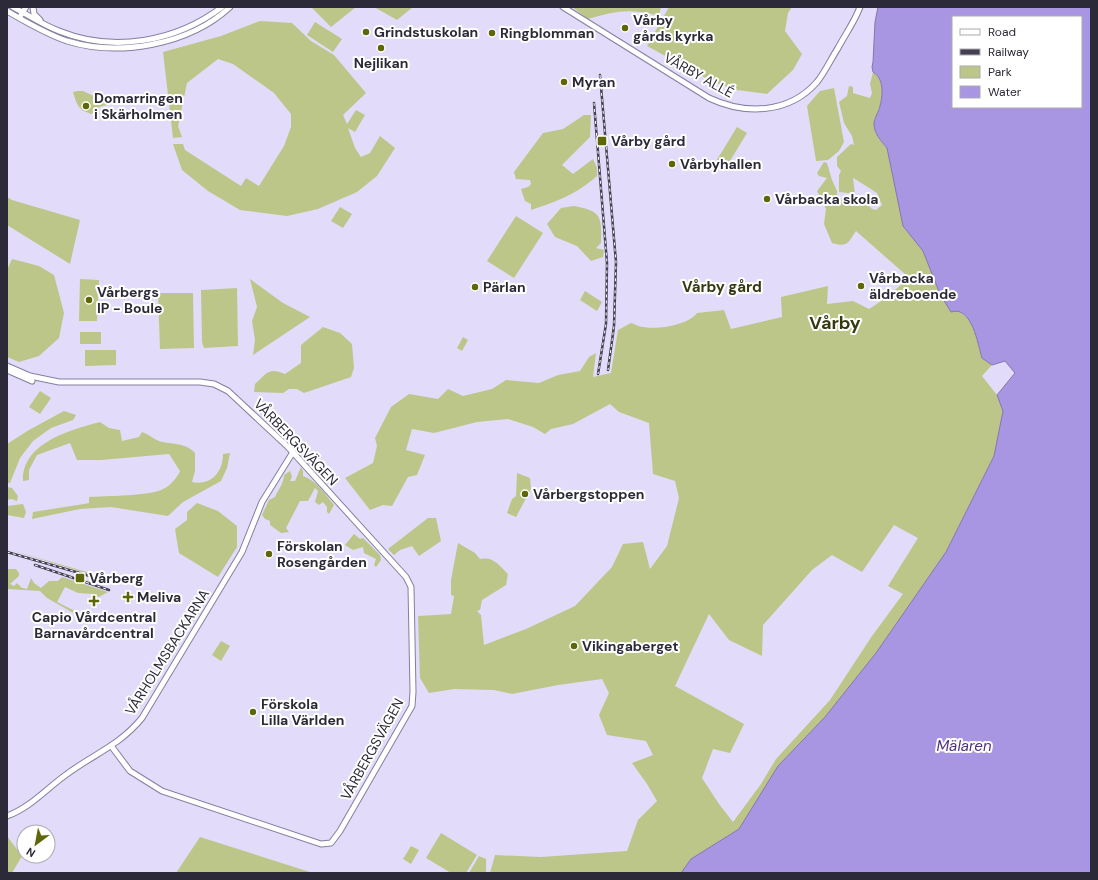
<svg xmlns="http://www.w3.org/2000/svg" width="1098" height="880" font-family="'DM Sans',sans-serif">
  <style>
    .green { fill: #bdc689; fill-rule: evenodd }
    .water { fill: #a996e3; stroke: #8475b0; fill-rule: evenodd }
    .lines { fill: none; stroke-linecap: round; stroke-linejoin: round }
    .secondary-casing { stroke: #857ea1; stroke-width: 7 }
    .secondary { stroke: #fff; stroke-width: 5 }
    .rail-casing { stroke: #444051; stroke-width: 2.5 }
    .rail { stroke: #fff; stroke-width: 1; stroke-dasharray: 3; stroke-linecap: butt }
    .poi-dot { fill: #5e6605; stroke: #fff; stroke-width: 1.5 }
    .labels { text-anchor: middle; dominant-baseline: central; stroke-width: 4; stroke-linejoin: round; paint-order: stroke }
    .poi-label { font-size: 14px; font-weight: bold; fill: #2c2938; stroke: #fff; text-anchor: start }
    .street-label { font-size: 14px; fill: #2c2938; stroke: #fff }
    .neighbourhood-label { font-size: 15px; font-weight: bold; fill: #353a12; stroke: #fff }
    .water-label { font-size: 15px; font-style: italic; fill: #4d2f87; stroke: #fff }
    .district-label { font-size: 18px; font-weight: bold; fill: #353a12; stroke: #fff }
  </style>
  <rect width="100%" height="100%" fill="#e2dbfa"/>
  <g class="green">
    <path d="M 311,7 L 356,7 L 331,27 Z"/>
    <path d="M 374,7 L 413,7 L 397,20 Z"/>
    <path d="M 572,7 L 661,7 L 659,16 C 630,8 616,11 588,19 Z"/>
    <path d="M 669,7 L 792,7 L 788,13 L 785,31 L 802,54 L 793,70 L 767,94 L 737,90 L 713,82 L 647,46 Z"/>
    <path d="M 260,21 L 292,23 L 311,41 L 334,55 L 366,93 L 343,115 L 347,124 L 356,110 L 365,115 L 355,132 L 348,128 L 355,148 L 361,157 L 370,153 L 380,136 L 395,148 L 377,176 L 357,192 L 318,209 L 287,216 L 240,210 L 208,191 L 182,170 L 173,144 L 183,144 L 185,150 L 241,186 L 246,178 L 259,186 L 284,146 L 291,127 L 291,114 L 274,93 L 233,64 L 218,59 L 187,83 L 178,126 L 182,137 L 173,138 L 163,52 L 221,36 Z"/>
    <path d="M 315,22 L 342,39 L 333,52 L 307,35 Z"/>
    <path d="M 873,72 C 884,78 883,95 880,106 C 879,112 874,118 874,124 C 874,133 881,142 887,148 L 903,226 L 923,251 L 940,294 L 951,312 C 972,306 978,345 982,358 L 992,365 L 982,376 L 997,395 L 1003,411 L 994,456 L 946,552 L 876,653 L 825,717 L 778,766 L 739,829 L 691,859 L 681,873 L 490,873 L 495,855 L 541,857 L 627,851 L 638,820 L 657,801 L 647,784 L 632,763 L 653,755 L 646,741 L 607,735 L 599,715 L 609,693 L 602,679 L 558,685 L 512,694 L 494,690 L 454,689 L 429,693 L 420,678 L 418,616 L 451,614 L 454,596 L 451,595 L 451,580 L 458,543 L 475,553 L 480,559 C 493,556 499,565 508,574 L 506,585 L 482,600 L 480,610 L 477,611 L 481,615 L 484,645 L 526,629 L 575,606 L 612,567 L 623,544 L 643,542 L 650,569 L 667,546 L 679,498 L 675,481 L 653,474 L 649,423 L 619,412 L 610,404 L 573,424 L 551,429 L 545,434 L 533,427 L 508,419 L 477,422 L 434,433 L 412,429 L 406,450 L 425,455 L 417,475 L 408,477 L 392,506 L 383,505 L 370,510 L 345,478 L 373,463 L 377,446 L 375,438 L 391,407 L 409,394 L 438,399 L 448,389 L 463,396 L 492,389 L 506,380 L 539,383 L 558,375 L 580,371 L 589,357 L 596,353 L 593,377 L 611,373 L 618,330 L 631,323 C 635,324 639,327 643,327 C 658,330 688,325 697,313 L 724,310 L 731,329 L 782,317 L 781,297 L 828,286 L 827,304 L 853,301 L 869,309 C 884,300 895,290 908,279 L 906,275 L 856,231 C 848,242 849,248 832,243 L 824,224 L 826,209 L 817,191 L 827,178 L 819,176 L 817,173 L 824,162 L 827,163 L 832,180 L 837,191 L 837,197 L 854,204 L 866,203 L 872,209 L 876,210 L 882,205 L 877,193 L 855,179 L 853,178 L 855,194 L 839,192 L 839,175 L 841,171 L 837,166 L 837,157 L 851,144 L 854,145 L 852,136 L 844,123 L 839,102 L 847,96 L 849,86 L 853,87 L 853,93 L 870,98 L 872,93 L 870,84 ZM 894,525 L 918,538 L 888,586 L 903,594 L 872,636 L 830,700 L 776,759 L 761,784 L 733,822 L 719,804 L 702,778 L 713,749 L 730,753 L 744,724 L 675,686 L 709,614 L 729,640 L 762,656 L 763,625 L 812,570 L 832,555 L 862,572 Z"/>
    <path d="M 834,88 L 844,142 L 839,151 L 828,160 L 816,161 L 807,106 L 820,91 Z"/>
    <path d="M 77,91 L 83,91 L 111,104 L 99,107 L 92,114 C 78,110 77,105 73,92 Z"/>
    <path d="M 584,115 L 591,115 L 590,137 L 562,165 L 573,174 L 593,159 L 597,168 L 597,176 C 575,195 558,201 531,210 L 531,204 L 525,201 L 521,189 L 528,187 L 531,184 L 530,180 L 516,179 L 514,172 L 543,133 L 563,129 Z"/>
    <path d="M 737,127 L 747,133 L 725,169 L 715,163 Z"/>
    <path d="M 7,197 L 12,200 L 80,220 L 70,264 L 7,225 Z"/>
    <path d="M 574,206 C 601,211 602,216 601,243 L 596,248 L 604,250 L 603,257 L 591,261 L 577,246 L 555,237 L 547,224 L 561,208 Z"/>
    <path d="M 340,207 L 352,214 L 343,228 L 331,221 Z"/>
    <path d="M 516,216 L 543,233 L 514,278 L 487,261 Z"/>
    <path d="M 12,259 L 39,266 L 54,275 L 64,313 L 59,338 L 39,356 L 19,362 L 7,357 L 7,270 Z"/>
    <path d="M 80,279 L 99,280 L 97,321 L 79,321 Z"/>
    <path d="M 250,279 L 283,303 L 310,317 L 253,355 L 255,340 L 252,321 L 257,307 Z"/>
    <path d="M 237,288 L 238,346 L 204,348 L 202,342 L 201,290 Z"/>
    <path d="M 585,291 L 602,302 L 597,311 L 580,300 Z"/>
    <path d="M 158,293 L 193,293 L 194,348 L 160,349 Z"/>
    <path d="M 323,327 L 340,333 L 352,344 L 354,368 L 351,377 L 304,393 L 297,389 L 289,389 L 283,393 L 254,392 L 255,384 C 267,373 269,367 285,374 L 301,363 L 301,345 Z"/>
    <rect x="80" y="332" width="21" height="12"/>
    <path d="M 463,337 L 468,340 L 462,351 L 457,348 Z"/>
    <path d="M 85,350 L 116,350 L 116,365 L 85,366 Z"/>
    <path d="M 40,391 L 51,398 L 40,414 L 29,407 Z"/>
    <path d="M 64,411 L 76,415 L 73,420 L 51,428 L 33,441 L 20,458 L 10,483 L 7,483 L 7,444 L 29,430 Z"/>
    <path d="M 100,422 L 109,428 L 120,430 L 122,441 L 139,437 L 142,432 C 149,434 153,439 159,441 C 173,445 185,442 195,453 L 195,471 L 192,482 C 211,486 223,472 223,454 L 230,453 L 227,468 L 221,481 L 183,502 L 168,516 L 111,507 L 80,509 L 32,519 L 33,512 L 84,504 L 89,503 L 89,497 C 105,496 152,496 163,489 C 170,486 177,478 180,471 L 169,454 L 101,460 L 77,460 L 70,443 L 37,455 L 29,470 L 29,480 L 23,481 C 22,443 70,430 100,422 Z"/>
    <path d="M 301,467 L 303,471 L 303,476 C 316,480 325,494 334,505 L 329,514 L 327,512 L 327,507 L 323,502 L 319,505 L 315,502 L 318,491 L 315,488 L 308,501 L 300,501 L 286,528 L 289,532 L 281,533 L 270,525 L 270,521 L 265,519 L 262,515 L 269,500 L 275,497 C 278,490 284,483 284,475 L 290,471 L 292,477 L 290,481 L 295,481 Z"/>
    <path d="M 517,473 L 530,478 L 531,489 L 516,517 L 507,513 L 512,499 L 516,496 Z"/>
    <path d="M 7,487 L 12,488 L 18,496 L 17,501 L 11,499 L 7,500 Z"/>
    <path d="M 197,503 L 218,511 L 237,526 L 237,547 L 218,577 L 179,553 L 175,529 L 187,520 L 187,512 Z"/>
    <path d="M 23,504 L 26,512 L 24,518 L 7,515 L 7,506 Z"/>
    <path d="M 428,518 L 436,518 L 441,541 L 419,556 L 412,546 L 400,550 L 394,555 L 388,549 Z"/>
    <path d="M 354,534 L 360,539 L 363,538 L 380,555 L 381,560 L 376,567 L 374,565 L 376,559 L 364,553 L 363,547 L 353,550 L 345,545 Z"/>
    <path d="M 7,549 L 111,579 L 120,574 L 115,582 Z"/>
    <path d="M 7,569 L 16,569 L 19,573 L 19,576 L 10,584 L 14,586 L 17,583 L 22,588 L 27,589 L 31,578 L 34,583 L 41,588 L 49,581 L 58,581 L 62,577 L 108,592 L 99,597 L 93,594 L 78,593 L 65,587 L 57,602 L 81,614 L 84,619 L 47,598 L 40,591 L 7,589 Z"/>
    <path d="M 221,641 L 230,646 L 221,661 L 212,655 Z"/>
    <path d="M 441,833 L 477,855 L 466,873 L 451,873 L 426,858 Z"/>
    <path d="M 7,836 L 22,856 L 12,873 L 7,873 Z"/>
    <path d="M 200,837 L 313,873 L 176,873 Z"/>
    <path d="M 411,846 L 419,850 L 411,864 L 403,859 Z"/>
    <path d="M 479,856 L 486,859 L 486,873 L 469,873 Z"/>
  </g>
  <path class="water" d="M 878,7 L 1091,7 L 1091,873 L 681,873 L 691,859 L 739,829 L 778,766 L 825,717 L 876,653 L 946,552 L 994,456 L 1003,411 L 997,395 L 1015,373 L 1005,361 L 992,365 L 982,358 C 978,345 972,305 951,312 L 940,294 L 923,251 L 903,226 L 887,148 C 881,141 874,133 874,124 C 874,118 879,112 880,106 C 883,95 884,78 873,72 L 872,67 L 873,62 L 875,22 ZM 953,17 L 1081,17 L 1081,107 L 953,107 Z"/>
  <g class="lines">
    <defs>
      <g id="secondary">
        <path d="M 13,7 C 28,15 43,25 59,31 C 113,53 176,42 222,7"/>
        <path d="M 33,7 L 34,14 L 40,20"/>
        <path d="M 563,7 L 709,98 C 745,115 789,114 817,82 C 825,72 831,59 838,48 C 845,35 855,21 860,7"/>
        <path d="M 7,11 C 26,22 46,34 67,41 C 119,57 189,45 230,7"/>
        <path d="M 21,15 L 26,7"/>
        <path d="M 7,366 L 30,376 L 59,382 L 200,382 L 214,384 L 228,391 L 288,447 L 406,577 L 411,587 L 413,692 L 412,706 L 340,831 L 331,843 L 321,844 L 162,791 L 130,771 L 112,747"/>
        <path d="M 7,370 L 32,381"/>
        <path d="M 7,816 C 30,808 47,788 67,774 C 94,754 120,745 142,718 L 242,552 L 262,502 L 293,452"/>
      </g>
    </defs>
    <use href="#secondary" class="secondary-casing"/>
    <use href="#secondary" class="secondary"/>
    <defs>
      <g id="rail">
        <path d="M 600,75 L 616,262 L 614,326 L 608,370"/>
        <path d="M 594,103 L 607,263 L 606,324 L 598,374"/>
        <path d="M 7,552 L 114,583"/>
        <path d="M 35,565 L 109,590"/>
      </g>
    </defs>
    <use href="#rail" class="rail-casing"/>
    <use href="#rail" class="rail"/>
  </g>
  <g class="poi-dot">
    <circle cx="625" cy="28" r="4"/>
    <circle cx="366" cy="32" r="4"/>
    <circle cx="492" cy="33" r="4"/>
    <circle cx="381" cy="48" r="4"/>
    <circle cx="564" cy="82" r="4"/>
    <circle cx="86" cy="106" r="4"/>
    <rect x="597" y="136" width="10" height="10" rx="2"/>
    <circle cx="672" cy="164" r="4"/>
    <circle cx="767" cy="199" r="4"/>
    <circle cx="861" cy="286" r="4"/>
    <circle cx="475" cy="287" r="4"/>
    <circle cx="89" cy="300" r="4"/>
    <circle cx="525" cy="494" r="4"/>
    <circle cx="269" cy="554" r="4"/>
    <rect x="75" y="573" width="10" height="10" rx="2"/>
    <path d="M126 591h4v4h4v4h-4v4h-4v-4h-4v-4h4z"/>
    <path d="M92 595h4v4h4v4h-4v4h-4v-4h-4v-4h4z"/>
    <circle cx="574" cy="646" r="4"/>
    <circle cx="253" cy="712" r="4"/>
  </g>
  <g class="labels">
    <g class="poi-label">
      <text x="633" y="20">Vårby<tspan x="633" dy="16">gårds kyrka</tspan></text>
      <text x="374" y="32">Grindstuskolan</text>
      <text x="500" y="33">Ringblomman</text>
      <text x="381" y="63" text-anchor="middle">Nejlikan</text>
      <text x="572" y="82">Myran</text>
      <text x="94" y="98">Domarringen<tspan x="94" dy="16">i Skärholmen</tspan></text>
      <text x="611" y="141">Vårby gård</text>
      <text x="680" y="164">Vårbyhallen</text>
      <text x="775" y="199">Vårbacka skola</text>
      <text x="869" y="278">Vårbacka<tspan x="869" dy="16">äldreboende</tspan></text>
      <text x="483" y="287">Pärlan</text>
      <text x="97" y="292">Vårbergs<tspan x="97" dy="16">IP - Boule</tspan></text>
      <text x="533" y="494">Vårbergstoppen</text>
      <text x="277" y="546">Förskolan<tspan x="277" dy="16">Rosengården</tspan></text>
      <text x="89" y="578">Vårberg</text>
      <text x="137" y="597">Meliva</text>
      <text x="94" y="617" text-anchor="middle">Capio Vårdcentral<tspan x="94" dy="16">Barnavårdcentral</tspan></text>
      <text x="582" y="646">Vikingaberget</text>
      <text x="261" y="704">Förskola<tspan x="261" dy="16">Lilla Världen</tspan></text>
    </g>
    <g class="street-label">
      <text transform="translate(699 75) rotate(29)">VÅRBY ALLÉ</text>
      <text transform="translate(296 442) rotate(46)">VÅRBERGSVÄGEN</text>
      <text transform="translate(167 652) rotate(-58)">VÅRHOLMSBACKARNA</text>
      <text transform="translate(372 749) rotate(-61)">VÅRBERGSVÄGEN</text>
    </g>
    <g class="neighbourhood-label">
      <text x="722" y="287">Vårby gård</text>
    </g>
    <g class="water-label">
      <text x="964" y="746">Mälaren</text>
    </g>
    <g class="district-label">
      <text x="835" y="323">Vårby</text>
    </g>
  </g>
  <rect width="1098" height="880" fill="none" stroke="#2c2938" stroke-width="16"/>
  <rect x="952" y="16" width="130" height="92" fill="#ffffff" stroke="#aba9af"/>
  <rect x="960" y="29" width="20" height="6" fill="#ffffff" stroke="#aba9af"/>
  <text x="988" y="36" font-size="12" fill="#2c2938">Road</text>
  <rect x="960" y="49" width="20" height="6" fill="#444051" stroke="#aba9af"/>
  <text x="988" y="56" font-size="12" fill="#2c2938">Railway</text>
  <rect x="960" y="66" width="20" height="12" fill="#bdc689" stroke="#aba9af"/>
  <text x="988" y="76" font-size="12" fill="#2c2938">Park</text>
  <rect x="960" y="86" width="20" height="12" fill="#a996e3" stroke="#aba9af"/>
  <text x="988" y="96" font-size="12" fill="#2c2938">Water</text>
  <g transform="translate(36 844) rotate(212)"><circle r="19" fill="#ffffff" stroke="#aba9af"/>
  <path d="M0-3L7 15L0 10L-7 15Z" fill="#5e6605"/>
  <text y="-6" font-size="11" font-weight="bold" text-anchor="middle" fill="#2c2938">N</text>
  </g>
</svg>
